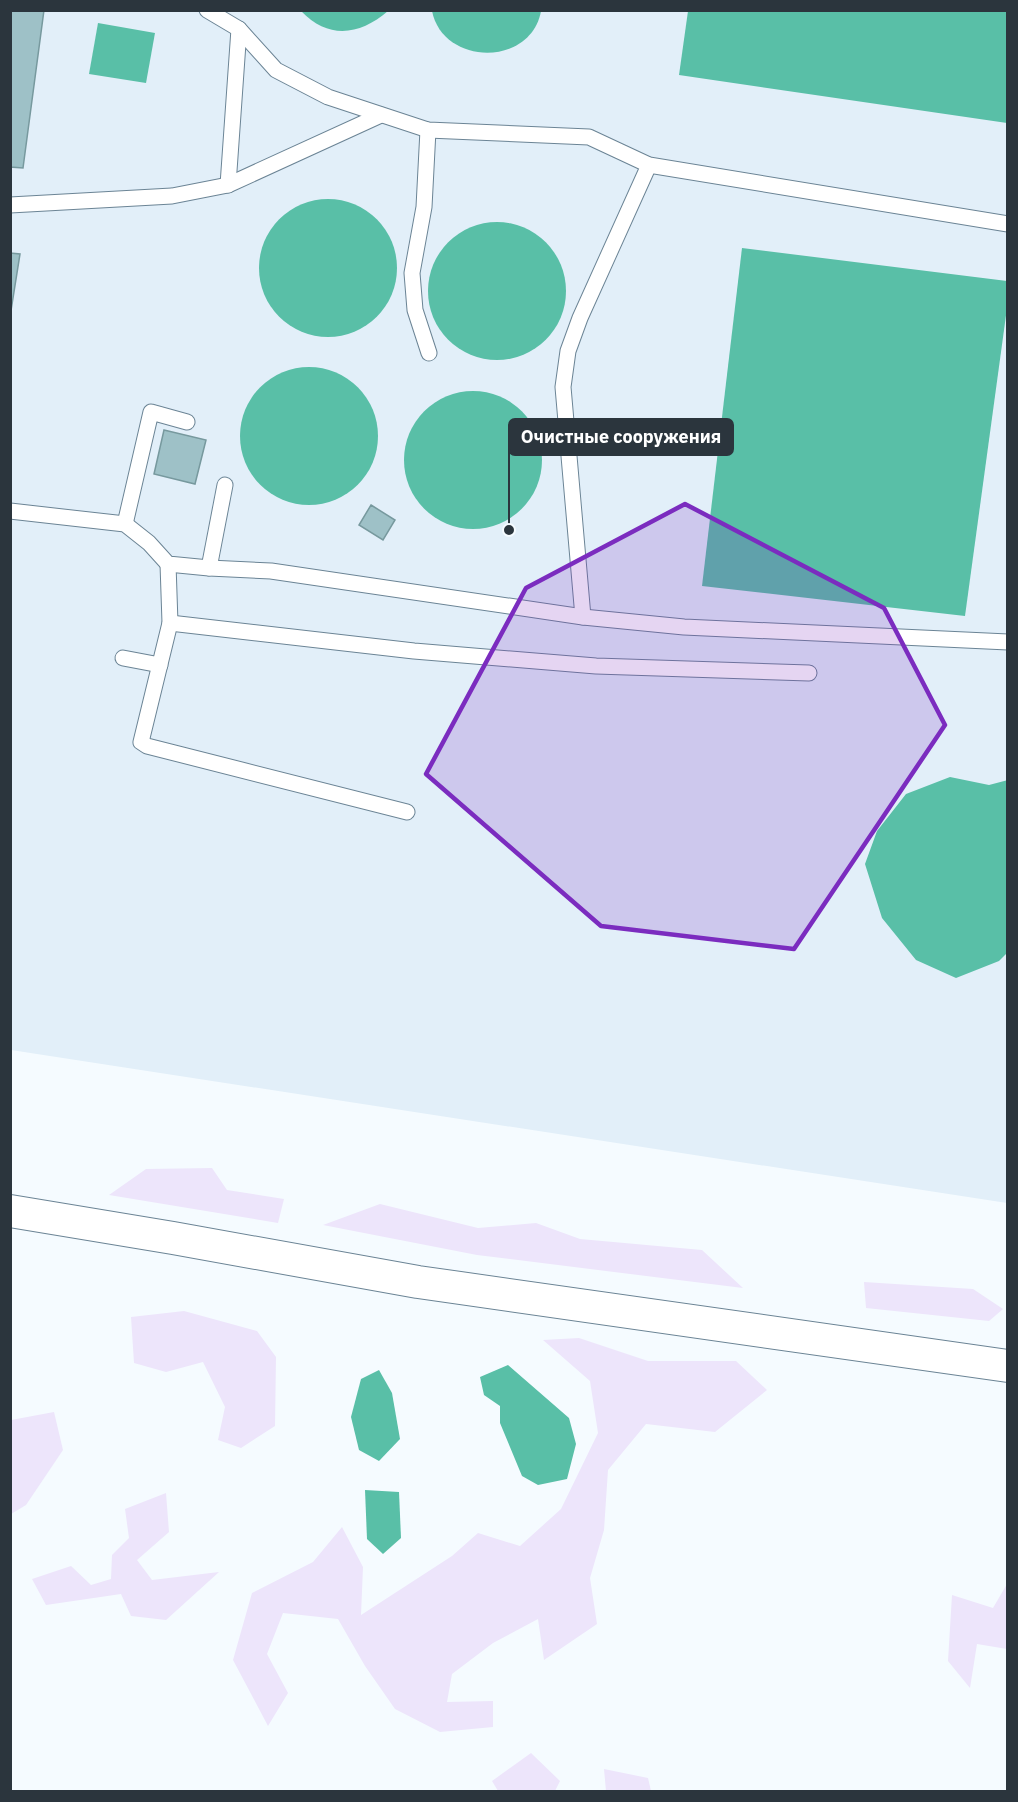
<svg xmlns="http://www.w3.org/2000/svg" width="1018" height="1802" font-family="'IBM Plex Sans',sans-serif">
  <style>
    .built { fill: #e2eff9 }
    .green { fill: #ede5fb }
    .water { fill: #59bfa7 }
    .building { fill: #9ec1c7; stroke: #77999e; stroke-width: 1.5 }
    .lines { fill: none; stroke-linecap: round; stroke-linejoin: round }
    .service-casing { stroke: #6b8495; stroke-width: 17 }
    .minor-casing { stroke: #6b8495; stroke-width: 34 }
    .service { stroke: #fff; stroke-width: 15 }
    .minor { stroke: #fff; stroke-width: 32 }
    .marked { fill: #7b2cbf; fill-opacity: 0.2; stroke: #7b2cbf; stroke-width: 4.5; stroke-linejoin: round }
    .leader { fill: none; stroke: #2b353d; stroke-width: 2 }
    .callout-dot { fill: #2b353d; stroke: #f5fbff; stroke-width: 2 }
    .callout { fill: #2b353d; stroke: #2b353d; stroke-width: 2 }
    .callout-label { font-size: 18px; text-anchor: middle; font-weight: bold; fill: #fff }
  </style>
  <rect width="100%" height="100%" fill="#f5fbff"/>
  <path class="built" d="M 10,11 L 1007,11 L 1007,1203 L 11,1050 Z"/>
  <g class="green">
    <path d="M 212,1168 L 227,1190 L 284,1199 L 278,1223 L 109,1195 L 146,1169 Z"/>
    <path d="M 380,1204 L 478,1228 L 536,1223 L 580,1239 L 702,1250 L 743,1288 L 477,1255 L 323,1225 Z"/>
    <path d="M 864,1282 L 973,1289 L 1003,1309 L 989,1321 L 866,1308 Z"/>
    <path d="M 184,1311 L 257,1331 L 276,1357 L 275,1426 L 241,1448 L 218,1440 L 225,1407 L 203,1362 L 166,1372 L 134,1363 L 131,1317 Z"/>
    <path d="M 579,1338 L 648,1361 L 736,1361 L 767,1390 L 715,1432 L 646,1424 L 608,1470 L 604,1530 L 590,1578 L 597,1624 L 544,1660 L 538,1619 L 493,1643 L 452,1674 L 447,1702 L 493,1701 L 493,1727 L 440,1732 L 395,1709 L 365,1666 L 338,1619 L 283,1613 L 267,1654 L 288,1693 L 268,1726 L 233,1660 L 252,1593 L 313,1562 L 342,1527 L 363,1567 L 361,1615 L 452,1556 L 478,1533 L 520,1546 L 561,1509 L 598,1433 L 590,1381 L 543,1340 Z"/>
    <path d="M 54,1412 L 63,1450 L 26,1505 L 11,1514 L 11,1420 Z"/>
    <path d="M 166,1493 L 169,1532 L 137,1560 L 152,1580 L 219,1572 L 166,1620 L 131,1616 L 121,1594 L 46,1605 L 32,1579 L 71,1566 L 91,1585 L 111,1579 L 112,1555 L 129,1538 L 125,1509 Z"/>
    <path d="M 1007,1584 L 1007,1649 L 977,1644 L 970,1688 L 948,1661 L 952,1595 L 993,1608 Z"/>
    <path d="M 531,1753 L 560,1781 L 555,1791 L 498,1791 L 492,1781 Z"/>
    <path d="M 604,1769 L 648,1778 L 651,1791 L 606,1791 Z"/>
  </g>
  <g class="water">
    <path d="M 301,11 L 388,11 C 360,35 329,40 301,11 Z"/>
    <path d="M 432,11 L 432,10 L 541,11 C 531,67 443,66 432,11 Z"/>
    <path d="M 688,11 L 1007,11 L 1007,123 L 679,75 Z"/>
    <path d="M 98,23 L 155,33 L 146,83 L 89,74 Z"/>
    <circle cx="328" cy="268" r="69"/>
    <circle cx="497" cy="291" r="69"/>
    <path d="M 742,248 L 1007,281 L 1007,308 L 965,616 L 702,586 Z"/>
    <circle cx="309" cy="436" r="69"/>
    <circle cx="473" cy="460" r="69"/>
    <path d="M 950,777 L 989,785 L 1008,780 L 1007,953 L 999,961 L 956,978 L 916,960 L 882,918 L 865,864 L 877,831 L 906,794 Z"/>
    <path d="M 508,1365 L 569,1418 L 576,1444 L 567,1479 L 538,1485 L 522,1476 L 500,1423 L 500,1406 L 484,1395 L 480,1377 Z"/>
    <path d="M 379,1370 L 392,1393 L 400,1439 L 379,1461 L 359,1450 L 351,1417 L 361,1379 Z"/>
    <path d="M 365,1490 L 399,1492 L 401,1538 L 383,1554 L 367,1539 Z"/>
  </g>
  <g class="building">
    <path d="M 10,10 L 44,10 L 23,168 L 10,167 Z"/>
    <path d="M 10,253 L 20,254 L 10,317 Z"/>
    <path d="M 164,430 L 206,440 L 195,484 L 154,474 Z"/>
    <path d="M 371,505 L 395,520 L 383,540 L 359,525 Z"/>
  </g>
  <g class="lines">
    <defs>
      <g id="service">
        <path d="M 207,10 L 239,29 L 276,70 L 328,97 L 428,130 L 589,137 L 649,165 L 1008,224"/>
        <path d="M 428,130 L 424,207 L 412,273 L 415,310 L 429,353"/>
        <path d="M 228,185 L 239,29"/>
        <path d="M 10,205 L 172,196 L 228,185 L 381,115"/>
        <path d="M 10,511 L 125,524 L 149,543 L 168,564 L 209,568 L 271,571 L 583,617 L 684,627 L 1008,642"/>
        <path d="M 125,524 L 151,412 L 187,422"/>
        <path d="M 168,564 L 170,623 L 141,742 L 147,746 L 407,812"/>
        <path d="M 209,568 L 225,485"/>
        <path d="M 583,617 L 563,387 L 568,351 L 580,318 L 649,165"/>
        <path d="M 170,623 L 414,651 L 596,666 L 809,673"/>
        <path d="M 123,658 L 160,665"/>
      </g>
      <path id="minor" d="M 10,1211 L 173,1238 L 418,1282 L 1008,1366"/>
    </defs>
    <use href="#service" class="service-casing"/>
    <use href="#minor" class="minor-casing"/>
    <use href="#service" class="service"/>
    <use href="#minor" class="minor"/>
  </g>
  <path class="marked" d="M 685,504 L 884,608 L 945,725 L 794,949 L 601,926 L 426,774 L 526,588 Z"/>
  <path class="leader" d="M509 530L509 437"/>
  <circle class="callout-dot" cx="509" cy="530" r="6"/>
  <rect class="callout" x="509" y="419" width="224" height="36" rx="6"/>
  <g class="callout-label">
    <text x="621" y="443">Очистные сооружения</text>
  </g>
  <rect width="1018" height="1802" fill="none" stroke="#2b353d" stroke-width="24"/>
</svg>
